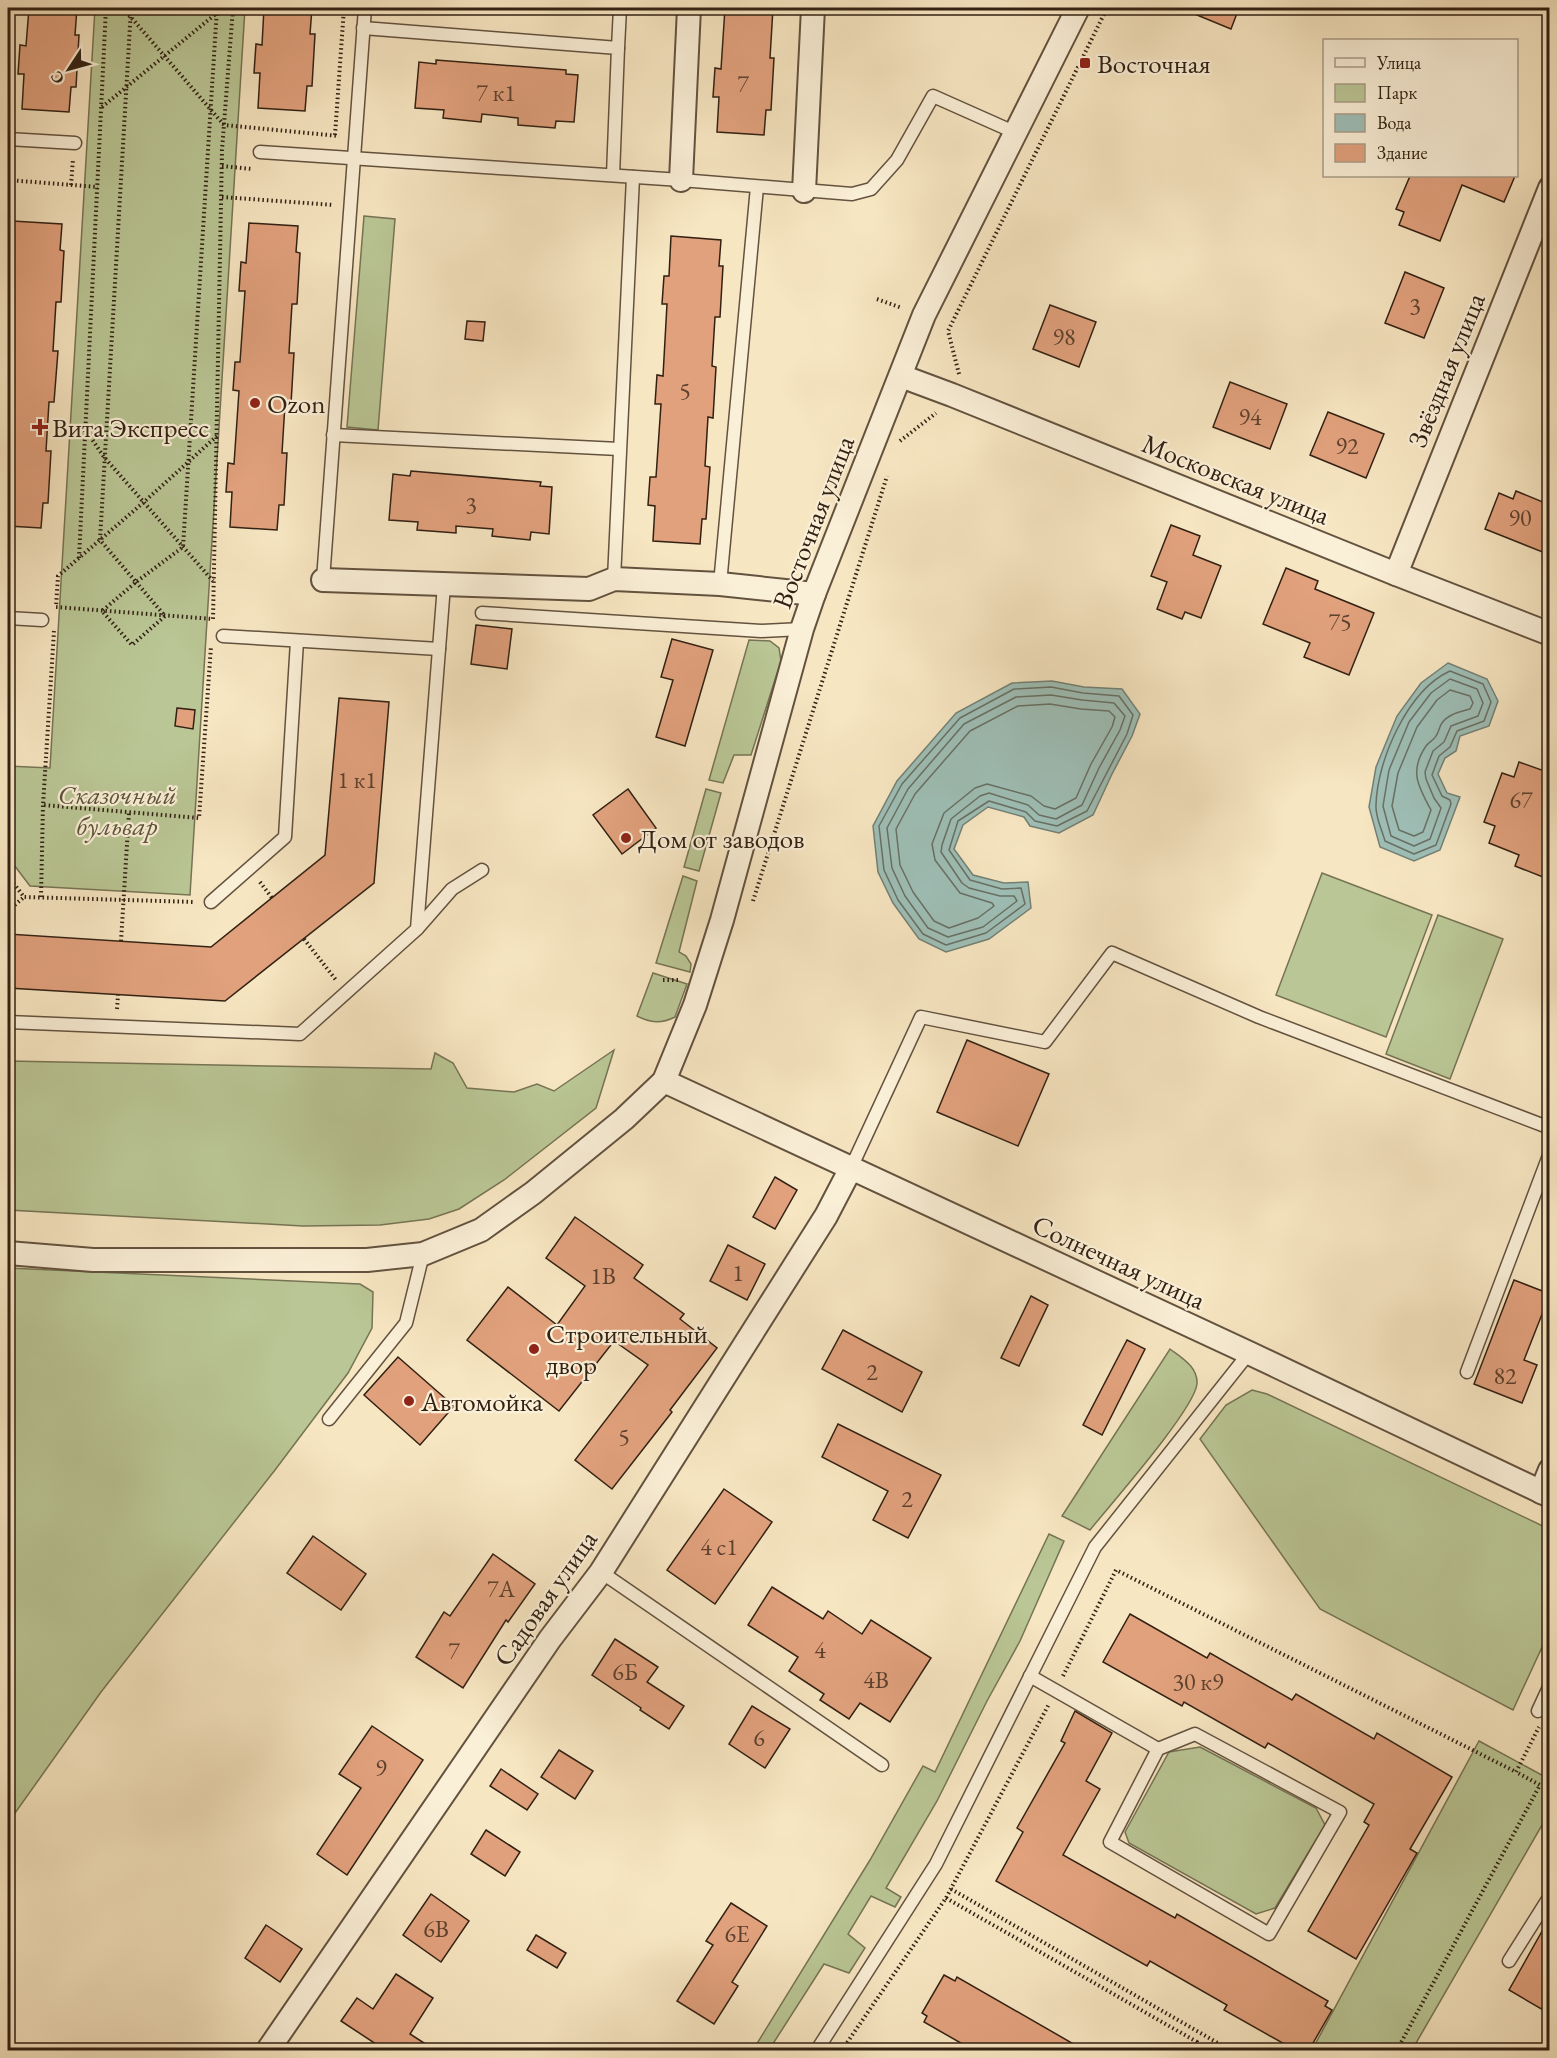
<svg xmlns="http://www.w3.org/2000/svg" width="1557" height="2058" font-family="'EB Garamond',serif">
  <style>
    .green { fill: #bac695; stroke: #767454; stroke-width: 1.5 }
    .water { fill: #9ebfb7; stroke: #738075; stroke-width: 1.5 }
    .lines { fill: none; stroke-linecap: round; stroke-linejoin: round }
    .shore { stroke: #687065; stroke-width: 1.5 }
    .building { fill: #e1a17d; stroke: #322113; stroke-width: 1.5 }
    .lane-casing { stroke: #63523f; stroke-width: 15 }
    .street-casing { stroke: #63523f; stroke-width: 26 }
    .path { stroke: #322113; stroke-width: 4; stroke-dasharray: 1.5 3; stroke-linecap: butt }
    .lane { stroke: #faefd7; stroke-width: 12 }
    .street { stroke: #faefd7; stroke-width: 22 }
    .poi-dot { fill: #8f2418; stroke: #faefd7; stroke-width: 2 }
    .labels { text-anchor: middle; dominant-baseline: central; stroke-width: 4.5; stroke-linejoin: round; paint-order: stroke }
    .number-label { font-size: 24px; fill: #5e412e }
    .poi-label { font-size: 27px; fill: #322113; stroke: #faefd7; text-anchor: start }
    .street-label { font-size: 27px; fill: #322113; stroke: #faefd7 }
    .park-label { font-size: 27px; font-style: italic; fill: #5b533a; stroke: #faefd7 }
  </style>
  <rect width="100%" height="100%" fill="#f7e6c2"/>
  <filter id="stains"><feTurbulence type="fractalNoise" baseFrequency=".00333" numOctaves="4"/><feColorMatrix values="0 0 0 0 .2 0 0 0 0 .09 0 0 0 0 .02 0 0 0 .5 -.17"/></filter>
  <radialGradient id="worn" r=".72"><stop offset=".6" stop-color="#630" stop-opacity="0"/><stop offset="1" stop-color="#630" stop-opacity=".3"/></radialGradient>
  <g class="green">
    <path d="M 95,8 L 245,8 L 190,895 L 30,886 L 8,857 L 8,766 L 50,768 Z"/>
    <path d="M 364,216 L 395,219 L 378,430 L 347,427 Z"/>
    <path d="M 749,640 L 770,641 L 779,648 L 781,661 L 751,755 L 734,755 L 723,783 L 709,780 Z"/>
    <path d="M 706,789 L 721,793 L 699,871 L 684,867 Z"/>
    <path d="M 1322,873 L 1432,915 L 1386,1037 L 1276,995 Z"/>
    <path d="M 683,876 L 697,881 L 679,952 L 686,956 L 691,964 L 690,972 L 656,963 Z"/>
    <path d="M 1438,915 L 1503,939 L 1450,1079 L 1386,1054 Z"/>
    <path d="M 653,973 L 687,984 L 675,1017 C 661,1024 651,1023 637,1016 Z"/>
    <path d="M 614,1050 L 596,1108 L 504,1180 L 459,1209 L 429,1219 L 380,1225 L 303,1226 L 8,1210 L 8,1061 L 431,1069 L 435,1053 L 453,1063 L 467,1088 L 514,1092 L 537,1084 L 554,1091 Z"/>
    <path d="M 8,1268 L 360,1284 L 373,1292 L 372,1328 L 348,1373 L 275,1470 L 101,1692 L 8,1823 Z"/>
    <path d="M 1170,1349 C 1182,1358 1198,1367 1197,1384 C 1194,1410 1110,1505 1090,1530 L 1062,1516 Z"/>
    <path d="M 1252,1390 L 1267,1394 L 1549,1529 L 1549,1632 L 1513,1710 L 1320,1609 L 1200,1439 L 1226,1405 Z"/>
    <path d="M 1049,1534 L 1064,1541 L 1020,1641 L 987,1701 L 937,1801 L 886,1888 L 901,1897 L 895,1907 L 871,1896 L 848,1934 L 865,1948 L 849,1973 L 824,1964 L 769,2050 L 753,2050 L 870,1860 L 923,1766 L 935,1772 Z"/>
    <path d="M 1479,1741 L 1549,1779 L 1549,1813 L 1412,2050 L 1312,2050 Z"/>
    <path d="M 1200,1747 L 1316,1808 L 1325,1825 L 1275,1908 L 1256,1914 L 1129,1843 L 1125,1832 L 1169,1752 Z"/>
  </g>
  <g class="water">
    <path d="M 1448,663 L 1487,679 L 1498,701 L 1489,726 L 1460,736 L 1456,751 L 1445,758 L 1438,774 L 1447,793 L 1460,797 L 1440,850 L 1414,861 L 1380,847 L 1369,807 L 1376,767 L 1397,716 L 1421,683 Z"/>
    <path d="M 1052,681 L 1084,687 L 1122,689 L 1140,714 L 1132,736 L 1112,774 L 1093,815 L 1059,833 L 1030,826 L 1024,817 L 988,807 L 963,825 L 954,849 L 973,875 L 1004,883 L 1028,882 L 1031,908 L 989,939 L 946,952 L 919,939 L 893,903 L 878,872 L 873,826 L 897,781 L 956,713 L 1012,683 Z"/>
  </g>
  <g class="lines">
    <g class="shore">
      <path d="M 1450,671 L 1483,684 L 1491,702 L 1484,721 L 1457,731 L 1450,747 L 1439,756 L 1432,775 L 1442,796 L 1450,800 L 1451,804 L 1436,845 L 1414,854 L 1385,841 C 1382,830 1375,816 1376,805 C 1377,760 1408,690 1450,671 Z"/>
      <path d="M 1450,679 L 1477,689 L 1483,703 L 1478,716 L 1451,726 L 1444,742 L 1433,751 L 1425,772 L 1426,779 L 1434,798 L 1441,808 L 1430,839 L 1414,846 L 1391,836 L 1383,806 L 1389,770 L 1409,722 L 1431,693 Z"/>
      <path d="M 1051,687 L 1083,693 L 1119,696 L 1133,715 L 1127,734 L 1087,811 L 1057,826 L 1035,821 L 1026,812 L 989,801 L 958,821 L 949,850 L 970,880 L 1002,889 L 1021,888 L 1025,904 L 986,933 L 946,945 L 923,934 L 898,900 L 884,870 L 879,826 L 902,784 L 960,718 L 1014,689 Z"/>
      <path d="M 1450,690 L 1470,696 L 1473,703 L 1470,709 C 1460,712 1448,714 1442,723 C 1439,727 1439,732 1436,736 C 1434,740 1429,742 1426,746 C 1409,771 1418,786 1431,810 L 1423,832 L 1414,836 L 1399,830 L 1392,806 L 1398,773 L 1417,727 L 1437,700 Z"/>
      <path d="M 1051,695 L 1082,700 L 1114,703 L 1125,716 L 1120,730 L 1099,768 L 1082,805 L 1056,819 L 1039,815 L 1028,805 L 989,793 L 980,796 L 951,819 L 942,845 L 941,852 L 962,883 L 969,888 L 1000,896 L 1014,896 L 1017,901 L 983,927 L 948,937 L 928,928 L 905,896 L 892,868 L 887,828 L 908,789 L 964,724 L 1016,697 Z"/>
      <path d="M 1050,704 L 1081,709 L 1109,711 L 1115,717 L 1112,727 L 1091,764 L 1076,798 L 1055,809 L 1044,806 L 1031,796 L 987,784 L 975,788 L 944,813 L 932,844 L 935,860 L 960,893 L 992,903 L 994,906 L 978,918 L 949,928 L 934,921 L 913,892 L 900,865 L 896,829 L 915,794 L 970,731 L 1018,706 Z"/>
    </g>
  </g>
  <g class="building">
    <path d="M 29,8 L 77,8 L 75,35 L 79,35 L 76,87 L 71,87 L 69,112 L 22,109 L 24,74 L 18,74 L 20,45 L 26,46 Z"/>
    <path d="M 264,8 L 312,8 L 310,34 L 315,34 L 312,86 L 307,86 L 305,111 L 258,108 L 260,73 L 254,73 L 256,44 L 262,45 Z"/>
    <path d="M 725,8 L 773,8 L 770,58 L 774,58 L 771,110 L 766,110 L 764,135 L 717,132 L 719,97 L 713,97 L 715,68 L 721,69 Z"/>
    <path d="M 1180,8 L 1239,8 L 1231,29 Z"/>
    <path d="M 436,60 L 566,70 L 566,74 L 578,75 L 574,122 L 556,121 L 555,128 L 518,125 L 518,118 L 482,114 L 481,122 L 443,118 L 444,110 L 415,108 L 419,62 L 436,64 Z"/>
    <path d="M 1410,176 L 1515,176 L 1504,202 L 1462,185 L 1440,241 L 1399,225 L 1404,212 L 1396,209 Z"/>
    <path d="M 12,221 L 62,224 L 60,250 L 64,251 L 61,302 L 56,302 L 53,351 L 58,351 L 54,402 L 49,402 L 46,451 L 51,451 L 48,503 L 43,503 L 41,528 L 8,526 L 8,260 L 10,261 Z"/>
    <path d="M 249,223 L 298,226 L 296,252 L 300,253 L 297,304 L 292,304 L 289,353 L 294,353 L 291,404 L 285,404 L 282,453 L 287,453 L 284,505 L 279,505 L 277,530 L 230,527 L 232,492 L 226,492 L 228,463 L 234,464 L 239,391 L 233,390 L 235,362 L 240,362 L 245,291 L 239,291 L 241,262 L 246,263 Z"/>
    <path d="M 671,236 L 721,240 L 719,266 L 723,266 L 720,317 L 715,317 L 712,366 L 716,367 L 713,418 L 708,417 L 705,466 L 710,467 L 706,519 L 702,519 L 700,544 L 653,541 L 655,506 L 648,505 L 650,477 L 656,477 L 661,404 L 655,404 L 657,375 L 663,376 L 667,304 L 662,304 L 664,276 L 669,276 Z"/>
    <path d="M 1405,272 L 1444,288 L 1424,338 L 1385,323 Z"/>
    <path d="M 1050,305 L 1096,322 L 1079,367 L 1033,349 Z"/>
    <path d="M 467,321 L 485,322 L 483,341 L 465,339 Z"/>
    <path d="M 1230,382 L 1287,404 L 1270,449 L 1213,427 Z"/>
    <path d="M 1328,412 L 1384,434 L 1366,478 L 1310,455 Z"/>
    <path d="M 411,471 L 541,482 L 540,486 L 552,487 L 549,534 L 531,532 L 530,540 L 492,536 L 493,529 L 456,526 L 456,533 L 417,530 L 418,522 L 389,520 L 393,474 L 410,476 Z"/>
    <path d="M 1516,491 L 1550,505 L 1550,555 L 1485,529 L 1499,493 L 1513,499 Z"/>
    <path d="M 1171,525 L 1200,536 L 1193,555 L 1221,566 L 1201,618 L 1185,612 L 1182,619 L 1157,609 L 1167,582 L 1151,576 Z"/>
    <path d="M 1286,568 L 1318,581 L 1315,589 L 1374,613 L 1349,675 L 1304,657 L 1310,643 L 1263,624 Z"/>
    <path d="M 476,625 L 512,629 L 507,669 L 471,664 Z"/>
    <path d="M 672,639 L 713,650 L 685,746 L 656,737 L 673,680 L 661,677 Z"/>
    <path d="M 339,698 L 389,702 L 374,883 L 225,1001 L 8,988 L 8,934 L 211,947 L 325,855 Z"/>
    <path d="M 177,708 L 195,710 L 193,729 L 175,726 Z"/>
    <path d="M 1519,762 L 1550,773 L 1550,860 L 1543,877 L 1515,866 L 1519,855 L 1489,843 L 1495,826 L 1484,822 L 1502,773 L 1514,777 Z"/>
    <path d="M 628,789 L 656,828 L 622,854 L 593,815 Z"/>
    <path d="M 967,1040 L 1049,1074 L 1018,1146 L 937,1112 Z"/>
    <path d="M 775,1177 L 797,1190 L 775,1229 L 753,1217 Z"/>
    <path d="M 575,1217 L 643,1265 L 634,1278 L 684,1314 L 680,1319 L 717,1348 L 670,1410 L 672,1412 L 612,1489 L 575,1460 L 648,1365 L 614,1341 L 559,1411 L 467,1340 L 508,1287 L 557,1325 L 585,1286 L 546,1258 Z"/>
    <path d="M 728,1245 L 765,1264 L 747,1300 L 710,1281 Z"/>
    <path d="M 1514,1280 L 1550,1294 L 1524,1360 L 1537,1365 L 1522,1403 L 1474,1384 Z"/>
    <path d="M 1031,1296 L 1048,1305 L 1019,1366 L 1001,1358 Z"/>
    <path d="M 843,1330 L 922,1372 L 902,1412 L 822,1369 Z"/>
    <path d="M 1127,1340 L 1145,1349 L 1102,1435 L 1083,1425 Z"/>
    <path d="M 398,1357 L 454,1406 L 420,1445 L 364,1395 Z"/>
    <path d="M 838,1424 L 941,1475 L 908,1538 L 873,1520 L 888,1491 L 822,1457 Z"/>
    <path d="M 724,1489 L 772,1522 L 715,1604 L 667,1570 Z"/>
    <path d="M 313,1536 L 366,1574 L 341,1610 L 287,1573 Z"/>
    <path d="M 493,1554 L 535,1584 L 508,1622 L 506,1620 L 463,1688 L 416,1657 L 444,1612 L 450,1616 Z"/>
    <path d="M 772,1587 L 823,1619 L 828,1611 L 862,1634 L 871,1620 L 931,1658 L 890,1722 L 860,1703 L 849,1719 L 820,1700 L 824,1694 L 789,1671 L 798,1657 L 748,1625 Z"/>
    <path d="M 1130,1614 L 1207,1658 L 1210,1653 L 1292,1700 L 1296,1694 L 1374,1739 L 1377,1733 L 1452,1777 L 1410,1849 L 1417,1853 L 1356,1959 L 1308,1931 L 1369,1825 L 1364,1822 L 1374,1804 L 1268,1743 L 1265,1748 L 1184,1702 L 1182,1706 L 1103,1662 Z"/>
    <path d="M 615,1639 L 658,1667 L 647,1682 L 684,1706 L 669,1729 L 640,1710 L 641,1708 L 592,1675 Z"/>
    <path d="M 752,1706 L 790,1729 L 765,1768 L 729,1744 Z"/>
    <path d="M 1075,1711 L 1112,1733 L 1086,1781 L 1100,1789 L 1063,1855 L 1175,1918 L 1177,1914 L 1328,2001 L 1325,2006 L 1332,2010 L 1309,2050 L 1295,2050 L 1224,2010 L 1227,2005 L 1150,1961 L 1147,1966 L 996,1881 L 1023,1832 L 1017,1828 L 1065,1743 L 1061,1741 Z"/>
    <path d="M 372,1726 L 423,1760 L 347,1875 L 317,1854 L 361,1788 L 339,1774 Z"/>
    <path d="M 559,1750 L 593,1771 L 575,1799 L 541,1777 Z"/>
    <path d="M 501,1769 L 538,1794 L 527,1810 L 490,1786 Z"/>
    <path d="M 486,1830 L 520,1852 L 505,1876 L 471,1854 Z"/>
    <path d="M 431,1894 L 469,1921 L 441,1962 L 403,1935 Z"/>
    <path d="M 731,1903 L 767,1926 L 732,1982 L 738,1986 L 714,2024 L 677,2001 L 713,1945 L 706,1941 Z"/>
    <path d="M 1550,1917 L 1550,2014 L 1509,1990 Z"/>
    <path d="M 266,1925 L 302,1949 L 280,1982 L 245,1958 Z"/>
    <path d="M 536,1935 L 566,1953 L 557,1968 L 527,1950 Z"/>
    <path d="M 396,1974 L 433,1998 L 410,2034 L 435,2050 L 385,2050 L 341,2021 L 357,1998 L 373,2009 Z"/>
    <path d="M 944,1975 L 955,1981 L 957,1977 L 1084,2050 L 973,2050 L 924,2022 L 927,2016 L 922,2013 Z"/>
  </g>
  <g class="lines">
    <defs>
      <g id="lane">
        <path d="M 363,28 L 618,48 L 613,175"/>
        <path d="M 618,48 L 620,8"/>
        <path d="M 8,139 L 75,143"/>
        <path d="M 260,152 L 681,180 L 852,194 L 871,189 L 897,160 L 933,96 L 1014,132"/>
        <path d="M 333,435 L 619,449"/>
        <path d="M 614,579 L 633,177"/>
        <path d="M 323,580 L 365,8"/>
        <path d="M 720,584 L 757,187"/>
        <path d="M 482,613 L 761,631 L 802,629"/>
        <path d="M 8,618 L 42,620"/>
        <path d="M 223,636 L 439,649 L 444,585"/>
        <path d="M 211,902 L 285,837 L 297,641"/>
        <path d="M 417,929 L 452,889 L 482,870"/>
        <path d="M 8,1022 L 300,1034 L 417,929 L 439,649"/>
        <path d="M 851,1168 L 921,1017 L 1045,1042 L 1112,953 L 1259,1017 L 1550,1128"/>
        <path d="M 1467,1372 L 1550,1153"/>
        <path d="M 329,1419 L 406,1323 L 423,1254"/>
        <path d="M 601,1572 L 882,1765"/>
        <path d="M 1030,1676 L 1158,1749 L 1195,1734 L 1340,1812 L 1269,1934 L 1110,1842 L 1158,1749"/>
        <path d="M 1538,1711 L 1550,1685"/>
        <path d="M 1509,1961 L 1550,1896"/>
        <path d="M 817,2050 L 936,1864 L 1095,1547 L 1249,1353"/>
      </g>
      <g id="street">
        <path d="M 681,180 L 689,8"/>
        <path d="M 804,191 L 813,8"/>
        <path d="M 901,376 L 952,395 L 1396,574 L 1550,634"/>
        <path d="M 1396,574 L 1550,188"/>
        <path d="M 323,580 L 589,589 L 614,579 L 720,584 L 814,594"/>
        <path d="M 664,1081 L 1249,1353 L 1550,1496"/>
        <path d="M 8,1253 L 93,1260 L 367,1260 L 423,1254 L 481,1230 L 533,1193 L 624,1119 L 664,1081 L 695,1005 L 722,920 L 802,629 L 814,594 L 924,315 L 1078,8"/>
        <path d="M 1541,1492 L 1550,1470"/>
        <path d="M 268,2050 L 550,1639 L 601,1572 L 826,1216 L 851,1168"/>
      </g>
    </defs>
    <use href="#lane" class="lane-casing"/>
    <use href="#street" class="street-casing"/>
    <g class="path">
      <path d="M 123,8 L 224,125 L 339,136"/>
      <path d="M 131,8 L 100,540 L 136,582 L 183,547 L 217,8"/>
      <path d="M 102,107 L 223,8"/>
      <path d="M 335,135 L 344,8"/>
      <path d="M 222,166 L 252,169"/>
      <path d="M 8,180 L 98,187"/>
      <path d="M 71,185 L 73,159"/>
      <path d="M 222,197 L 334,205"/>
      <path d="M 877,299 L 902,308"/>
      <path d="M 959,374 L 948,331 L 1107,8"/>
      <path d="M 85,429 L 104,457 L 213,581"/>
      <path d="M 217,436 L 144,502 L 58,576 L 56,607 L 213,619 L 222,150 L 233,8"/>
      <path d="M 900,441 L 936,413"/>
      <path d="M 79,558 L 106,8"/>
      <path d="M 136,582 L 165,616 L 132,645 L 102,611 Z"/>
      <path d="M 54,631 L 43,805 L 199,818 L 211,646"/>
      <path d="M 8,876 L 24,897 L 195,902"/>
      <path d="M 260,882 L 272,898"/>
      <path d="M 41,897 L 43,805"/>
      <path d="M 753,901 L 887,476"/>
      <path d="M 8,911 L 24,897"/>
      <path d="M 304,939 L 336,980"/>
      <path d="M 121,941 L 129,812"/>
      <path d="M 663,980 L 679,980"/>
      <path d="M 117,1009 L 118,995"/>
      <path d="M 1063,1676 L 1116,1570 L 1516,1772"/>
      <path d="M 951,1889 L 1230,2050"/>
      <path d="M 946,1898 L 1197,2042 L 1198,2050"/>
      <path d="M 842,2050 L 946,1898 L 1049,1704"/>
      <path d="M 1397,2050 L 1540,1785 L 1516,1772 L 1539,1727"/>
    </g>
    <use href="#lane" class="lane"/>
    <use href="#street" class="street"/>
  </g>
  <g class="poi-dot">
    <rect x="1079" y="57" width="12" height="12" rx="3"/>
    <circle cx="255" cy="403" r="6"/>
    <path d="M37 418h6v6h6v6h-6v6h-6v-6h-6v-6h6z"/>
    <circle cx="626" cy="838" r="6"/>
    <circle cx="534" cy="1349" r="6"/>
    <circle cx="409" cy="1401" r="6"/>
  </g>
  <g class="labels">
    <g class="number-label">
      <text x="743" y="83">7</text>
      <text x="496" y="92">7 к1</text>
      <text x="1415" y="305">3</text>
      <text x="1064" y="336">98</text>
      <text x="685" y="390">5</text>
      <text x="1250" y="416">94</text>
      <text x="1347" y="445">92</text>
      <text x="471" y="504">3</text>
      <text x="1520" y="517">90</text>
      <text x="1340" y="621">75</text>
      <text x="357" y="779">1 к1</text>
      <text x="1521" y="799">67</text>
      <text x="738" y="1272">1</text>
      <text x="603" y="1275">1В</text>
      <text x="872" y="1371">2</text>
      <text x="1505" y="1375">82</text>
      <text x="624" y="1436">5</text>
      <text x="907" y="1498">2</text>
      <text x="719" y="1546">4 с1</text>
      <text x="501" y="1588">7А</text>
      <text x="820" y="1649">4</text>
      <text x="454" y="1650">7</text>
      <text x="625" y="1671">6Б</text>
      <text x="876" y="1679">4В</text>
      <text x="1198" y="1681">30 к9</text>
      <text x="759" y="1737">6</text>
      <text x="381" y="1767">9</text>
      <text x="436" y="1928">6В</text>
      <text x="737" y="1933">6Е</text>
    </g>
    <g class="poi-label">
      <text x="1097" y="63">Восточная</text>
      <text x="267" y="403">Ozon</text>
      <text x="52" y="427">Вита Экспресс</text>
      <text x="638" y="838">Дом от заводов</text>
      <text x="546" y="1333">Строительный<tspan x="546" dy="31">двор</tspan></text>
      <text x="421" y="1401">Автомойка</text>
    </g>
    <g class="street-label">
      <text transform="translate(1446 370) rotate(-68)">Звёздная улица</text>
      <text transform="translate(1236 479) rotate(22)">Московская улица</text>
      <text transform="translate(813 522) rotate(-69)">Восточная улица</text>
      <text transform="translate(1119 1262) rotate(25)">Солнечная улица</text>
      <text transform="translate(545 1598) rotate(-55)">Садовая улица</text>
    </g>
    <g class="park-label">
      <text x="117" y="794">Сказочный<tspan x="117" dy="31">бульвар</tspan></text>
    </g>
  </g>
  <rect width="1557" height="2058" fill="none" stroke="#f7e6c2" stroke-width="30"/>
  <rect x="9" y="9" width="1539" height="2040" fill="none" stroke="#322113" stroke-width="3"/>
  <rect x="15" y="15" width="1527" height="2028" fill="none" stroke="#322113" stroke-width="1.5"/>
  <rect x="1323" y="39" width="195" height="138" fill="#faefd7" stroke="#aa9d89" stroke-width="1.5"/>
  <rect x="1335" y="58" width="30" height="9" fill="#faefd7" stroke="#aa9d89" stroke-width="1.5"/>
  <text x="1377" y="69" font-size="18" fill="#322113">Улица</text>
  <rect x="1335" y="84" width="30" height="18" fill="#bac695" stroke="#aa9d89" stroke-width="1.5"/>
  <text x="1377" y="99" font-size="18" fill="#322113">Парк</text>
  <rect x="1335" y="114" width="30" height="18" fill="#9ebfb7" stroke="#aa9d89" stroke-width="1.5"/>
  <text x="1377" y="129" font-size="18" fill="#322113">Вода</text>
  <rect x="1335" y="144" width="30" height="18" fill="#e1a17d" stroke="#aa9d89" stroke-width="1.5"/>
  <text x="1377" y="159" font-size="18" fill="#322113">Здание</text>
  <g transform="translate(69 69) rotate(234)" stroke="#faefd7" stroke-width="4.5" paint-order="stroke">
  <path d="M0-4.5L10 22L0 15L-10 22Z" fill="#322113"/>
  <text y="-9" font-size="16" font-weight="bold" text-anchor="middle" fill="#322113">С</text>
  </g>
  <rect width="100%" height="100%" filter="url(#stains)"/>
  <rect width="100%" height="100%" fill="url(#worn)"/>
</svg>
